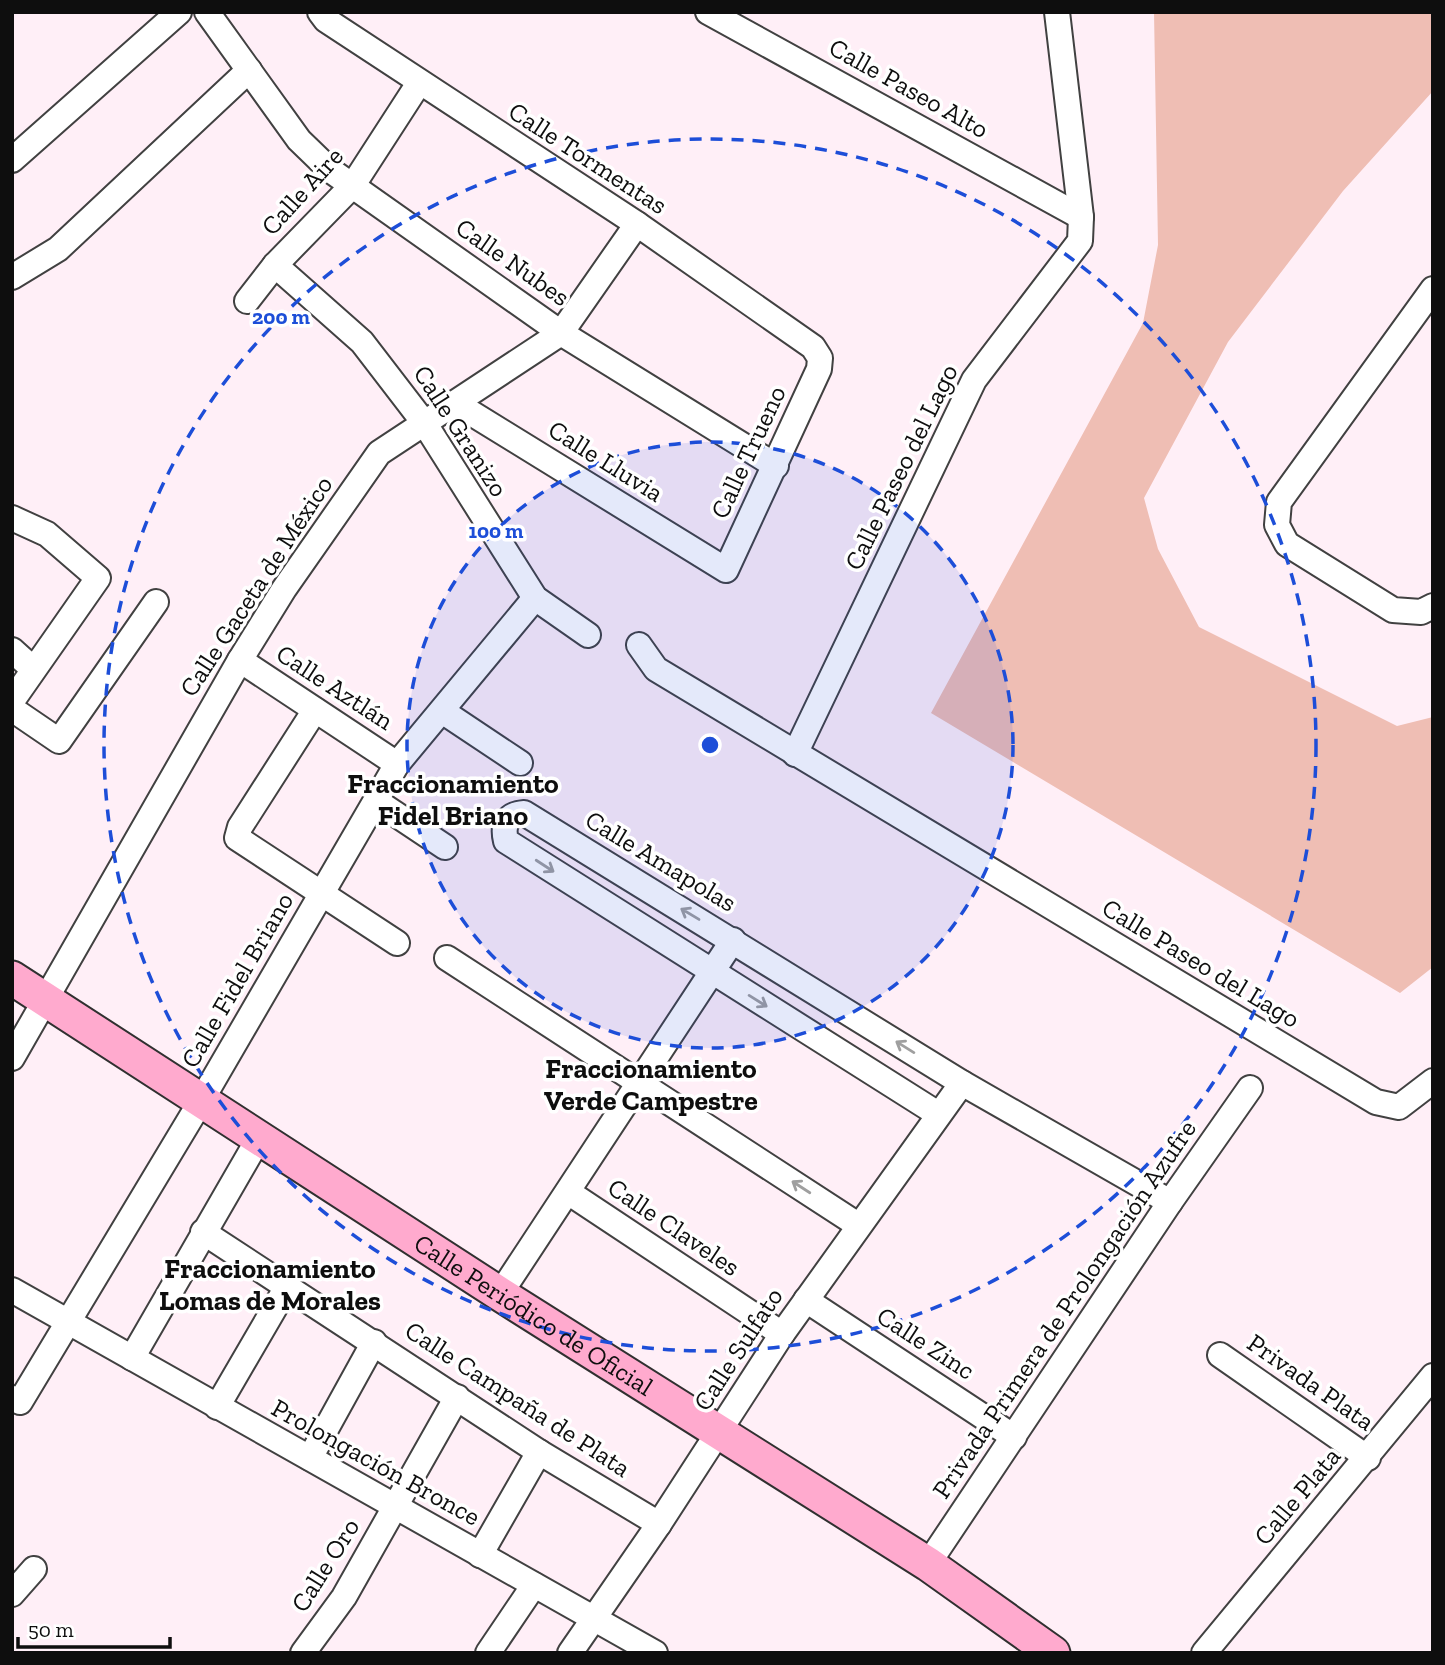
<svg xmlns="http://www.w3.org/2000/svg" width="1445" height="1665" font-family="'Zilla Slab',serif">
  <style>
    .green { fill: #efbeb4 }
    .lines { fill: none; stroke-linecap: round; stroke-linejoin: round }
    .minor-casing { stroke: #414141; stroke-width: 28 }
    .secondary-casing { stroke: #303030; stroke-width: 37 }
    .minor { stroke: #fff; stroke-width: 24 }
    .secondary { stroke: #ffaace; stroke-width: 33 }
    .oneway { stroke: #9f9f9f }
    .ring { fill: none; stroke: #1d4ed8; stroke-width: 3.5; stroke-dasharray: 12 9 }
    .labels { text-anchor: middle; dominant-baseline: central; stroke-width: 7; stroke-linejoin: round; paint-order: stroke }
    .street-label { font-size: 26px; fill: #0e0e0e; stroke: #fff }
    .neighbourhood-label { font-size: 28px; font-weight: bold; fill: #0e0e0e; stroke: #fff }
    .centre { fill: #1d4ed8; stroke: #fff; stroke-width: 3.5 }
    .ring-label { font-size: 21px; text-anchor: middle; font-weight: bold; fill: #1d4ed8; stroke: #fff; stroke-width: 7; stroke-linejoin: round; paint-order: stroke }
  </style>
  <rect width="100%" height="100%" fill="#ffeff7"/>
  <path class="green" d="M 1154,12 L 1433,12 L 1433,91 L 1343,191 L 1228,342 L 1144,498 L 1158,549 L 1199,627 L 1397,726 L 1433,717 L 1433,967 L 1400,993 L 931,713 L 1143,323 L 1158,245 Z"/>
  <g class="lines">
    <defs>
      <g id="minor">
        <path d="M 207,12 L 299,140 L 330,170 L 561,333 L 776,466"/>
        <path d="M 320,12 L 326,20 L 637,224 L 813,347 L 820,358 L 819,369 L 726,570 L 455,403"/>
        <path d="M 708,12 L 1081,217"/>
        <path d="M 12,160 L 179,12"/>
        <path d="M 275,265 L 362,342 L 425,424 L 535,598 L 588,635"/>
        <path d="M 12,277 L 58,249 L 249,70"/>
        <path d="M 1433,289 L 1279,502 L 1277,525 L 1287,544 L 1393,610 L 1421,612 L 1433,606"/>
        <path d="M 247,301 L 275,265 L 353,185 L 419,83"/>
        <path d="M 12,518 L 47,534 L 98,578 L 12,701"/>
        <path d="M 639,645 L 656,669 L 1376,1102 L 1399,1107 L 1433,1081"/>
        <path d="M 12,650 L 33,669"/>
        <path d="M 240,660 L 397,764"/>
        <path d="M 12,709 L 59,741 L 156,602"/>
        <path d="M 315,710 L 240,827 L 237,838 L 397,943"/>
        <path d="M 442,711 L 520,763"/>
        <path d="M 795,754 L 974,380 L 1080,241 L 1081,217 L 1057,12"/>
        <path d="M 376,801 L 445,847"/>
        <path d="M 447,958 L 858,1225"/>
        <path d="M 12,1058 L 240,660 L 284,589 L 379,453 L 561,333 L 637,224"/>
        <path d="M 938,1114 L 506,841 C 502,825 507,814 524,813 L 962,1083 L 1170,1202"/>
        <path d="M 568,1192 L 782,1334"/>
        <path d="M 203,1232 L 539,1452 L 659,1524"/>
        <path d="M 12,1290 L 655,1653"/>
        <path d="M 500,1294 L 733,940"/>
        <path d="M 806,1300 L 1014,1437"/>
        <path d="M 1220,1355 L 1368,1458"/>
        <path d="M 132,1358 L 259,1138"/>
        <path d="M 12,1398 L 20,1402 L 201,1101 L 397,764 L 535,598"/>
        <path d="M 217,1407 L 288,1285"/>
        <path d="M 310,1458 L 374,1342"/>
        <path d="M 480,1555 L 539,1452"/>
        <path d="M 928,1564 L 1170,1202 L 1250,1088"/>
        <path d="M 12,1594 L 34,1569"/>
        <path d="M 303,1653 L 344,1597 L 457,1397"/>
        <path d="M 488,1653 L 534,1585"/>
        <path d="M 570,1653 L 659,1524 L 782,1334 L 962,1083"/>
        <path d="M 1204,1653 L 1433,1376"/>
      </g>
      <g id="secondary">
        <path id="s1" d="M 12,978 L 500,1294 L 928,1564 L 1053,1653"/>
      </g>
    </defs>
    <use href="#minor" class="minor-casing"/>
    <use href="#secondary" class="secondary-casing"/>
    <use href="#minor" class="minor"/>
    <use href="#secondary" class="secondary"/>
  </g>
  <defs><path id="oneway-shaft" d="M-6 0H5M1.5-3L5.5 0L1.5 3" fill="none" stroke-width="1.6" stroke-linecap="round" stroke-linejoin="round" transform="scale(1.75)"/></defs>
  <g class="oneway">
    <use href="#oneway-shaft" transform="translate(545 866) rotate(33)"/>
    <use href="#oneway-shaft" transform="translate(690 914) rotate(-149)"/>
    <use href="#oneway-shaft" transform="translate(758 1001) rotate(32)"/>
    <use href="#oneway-shaft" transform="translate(905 1047) rotate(-148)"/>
    <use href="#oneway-shaft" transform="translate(801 1187) rotate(-147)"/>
  </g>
  <circle cx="710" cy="745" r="303" fill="#1d4ed8" fill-opacity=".12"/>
  <g class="ring">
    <circle cx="710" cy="745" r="303"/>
    <circle cx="710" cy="745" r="606"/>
  </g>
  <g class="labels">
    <g class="street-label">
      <text transform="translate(909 88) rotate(29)">Calle Paseo Alto</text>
      <text transform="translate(588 158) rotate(33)">Calle Tormentas</text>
      <text transform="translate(302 191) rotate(-48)">Calle Aire</text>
      <text transform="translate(513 262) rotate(35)">Calle Nubes</text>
      <text transform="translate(461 431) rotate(57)">Calle Granizo</text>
      <text transform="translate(748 452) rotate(-65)">Calle Trueno</text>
      <text transform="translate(606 461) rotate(32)">Calle Lluvia</text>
      <text transform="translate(901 467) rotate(-64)">Calle Paseo del Lago</text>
      <text transform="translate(256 586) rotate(-57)">Calle Gaceta de México</text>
      <text transform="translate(335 687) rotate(33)">Calle Aztlán</text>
      <text transform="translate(661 861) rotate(31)">Calle Amapolas</text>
      <text transform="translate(1201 963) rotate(31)">Calle Paseo del Lago</text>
      <text transform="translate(237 980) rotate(-60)">Calle Fidel Briano</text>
      <text transform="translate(674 1227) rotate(34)">Calle Claveles</text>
      <text transform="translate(1064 1309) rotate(-56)">Privada Primera de Prolongación Azufre</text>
      <text stroke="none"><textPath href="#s1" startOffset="621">Calle Periódico de Oficial</textPath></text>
      <text transform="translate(926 1343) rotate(33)">Calle Zinc</text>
      <text transform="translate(738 1349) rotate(-57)">Calle Sulfato</text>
      <text transform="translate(1311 1382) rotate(35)">Privada Plata</text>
      <text transform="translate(518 1399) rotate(33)">Calle Campaña de Plata</text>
      <text transform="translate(376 1462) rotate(29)">Prolongación Bronce</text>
      <text transform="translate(1297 1496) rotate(-50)">Calle Plata</text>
      <text transform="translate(325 1565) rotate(-58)">Calle Oro</text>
    </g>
    <g class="neighbourhood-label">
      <text x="453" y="783">Fraccionamiento<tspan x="453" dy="32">Fidel Briano</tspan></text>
      <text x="651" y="1068">Fraccionamiento<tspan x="651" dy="32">Verde Campestre</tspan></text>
      <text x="270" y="1268">Fraccionamiento<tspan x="270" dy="32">Lomas de Morales</tspan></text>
    </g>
  </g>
  <circle cx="710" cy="745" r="10" class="centre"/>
  <g class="ring-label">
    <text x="281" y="324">200 m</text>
    <text x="496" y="538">100 m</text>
  </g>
  <rect width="1445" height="1665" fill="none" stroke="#0e0e0e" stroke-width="28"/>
  <path d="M18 1637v10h152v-10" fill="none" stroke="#0e0e0e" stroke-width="3.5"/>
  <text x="28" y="1637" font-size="21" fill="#0e0e0e" stroke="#ffffff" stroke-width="5" paint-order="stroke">50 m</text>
</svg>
